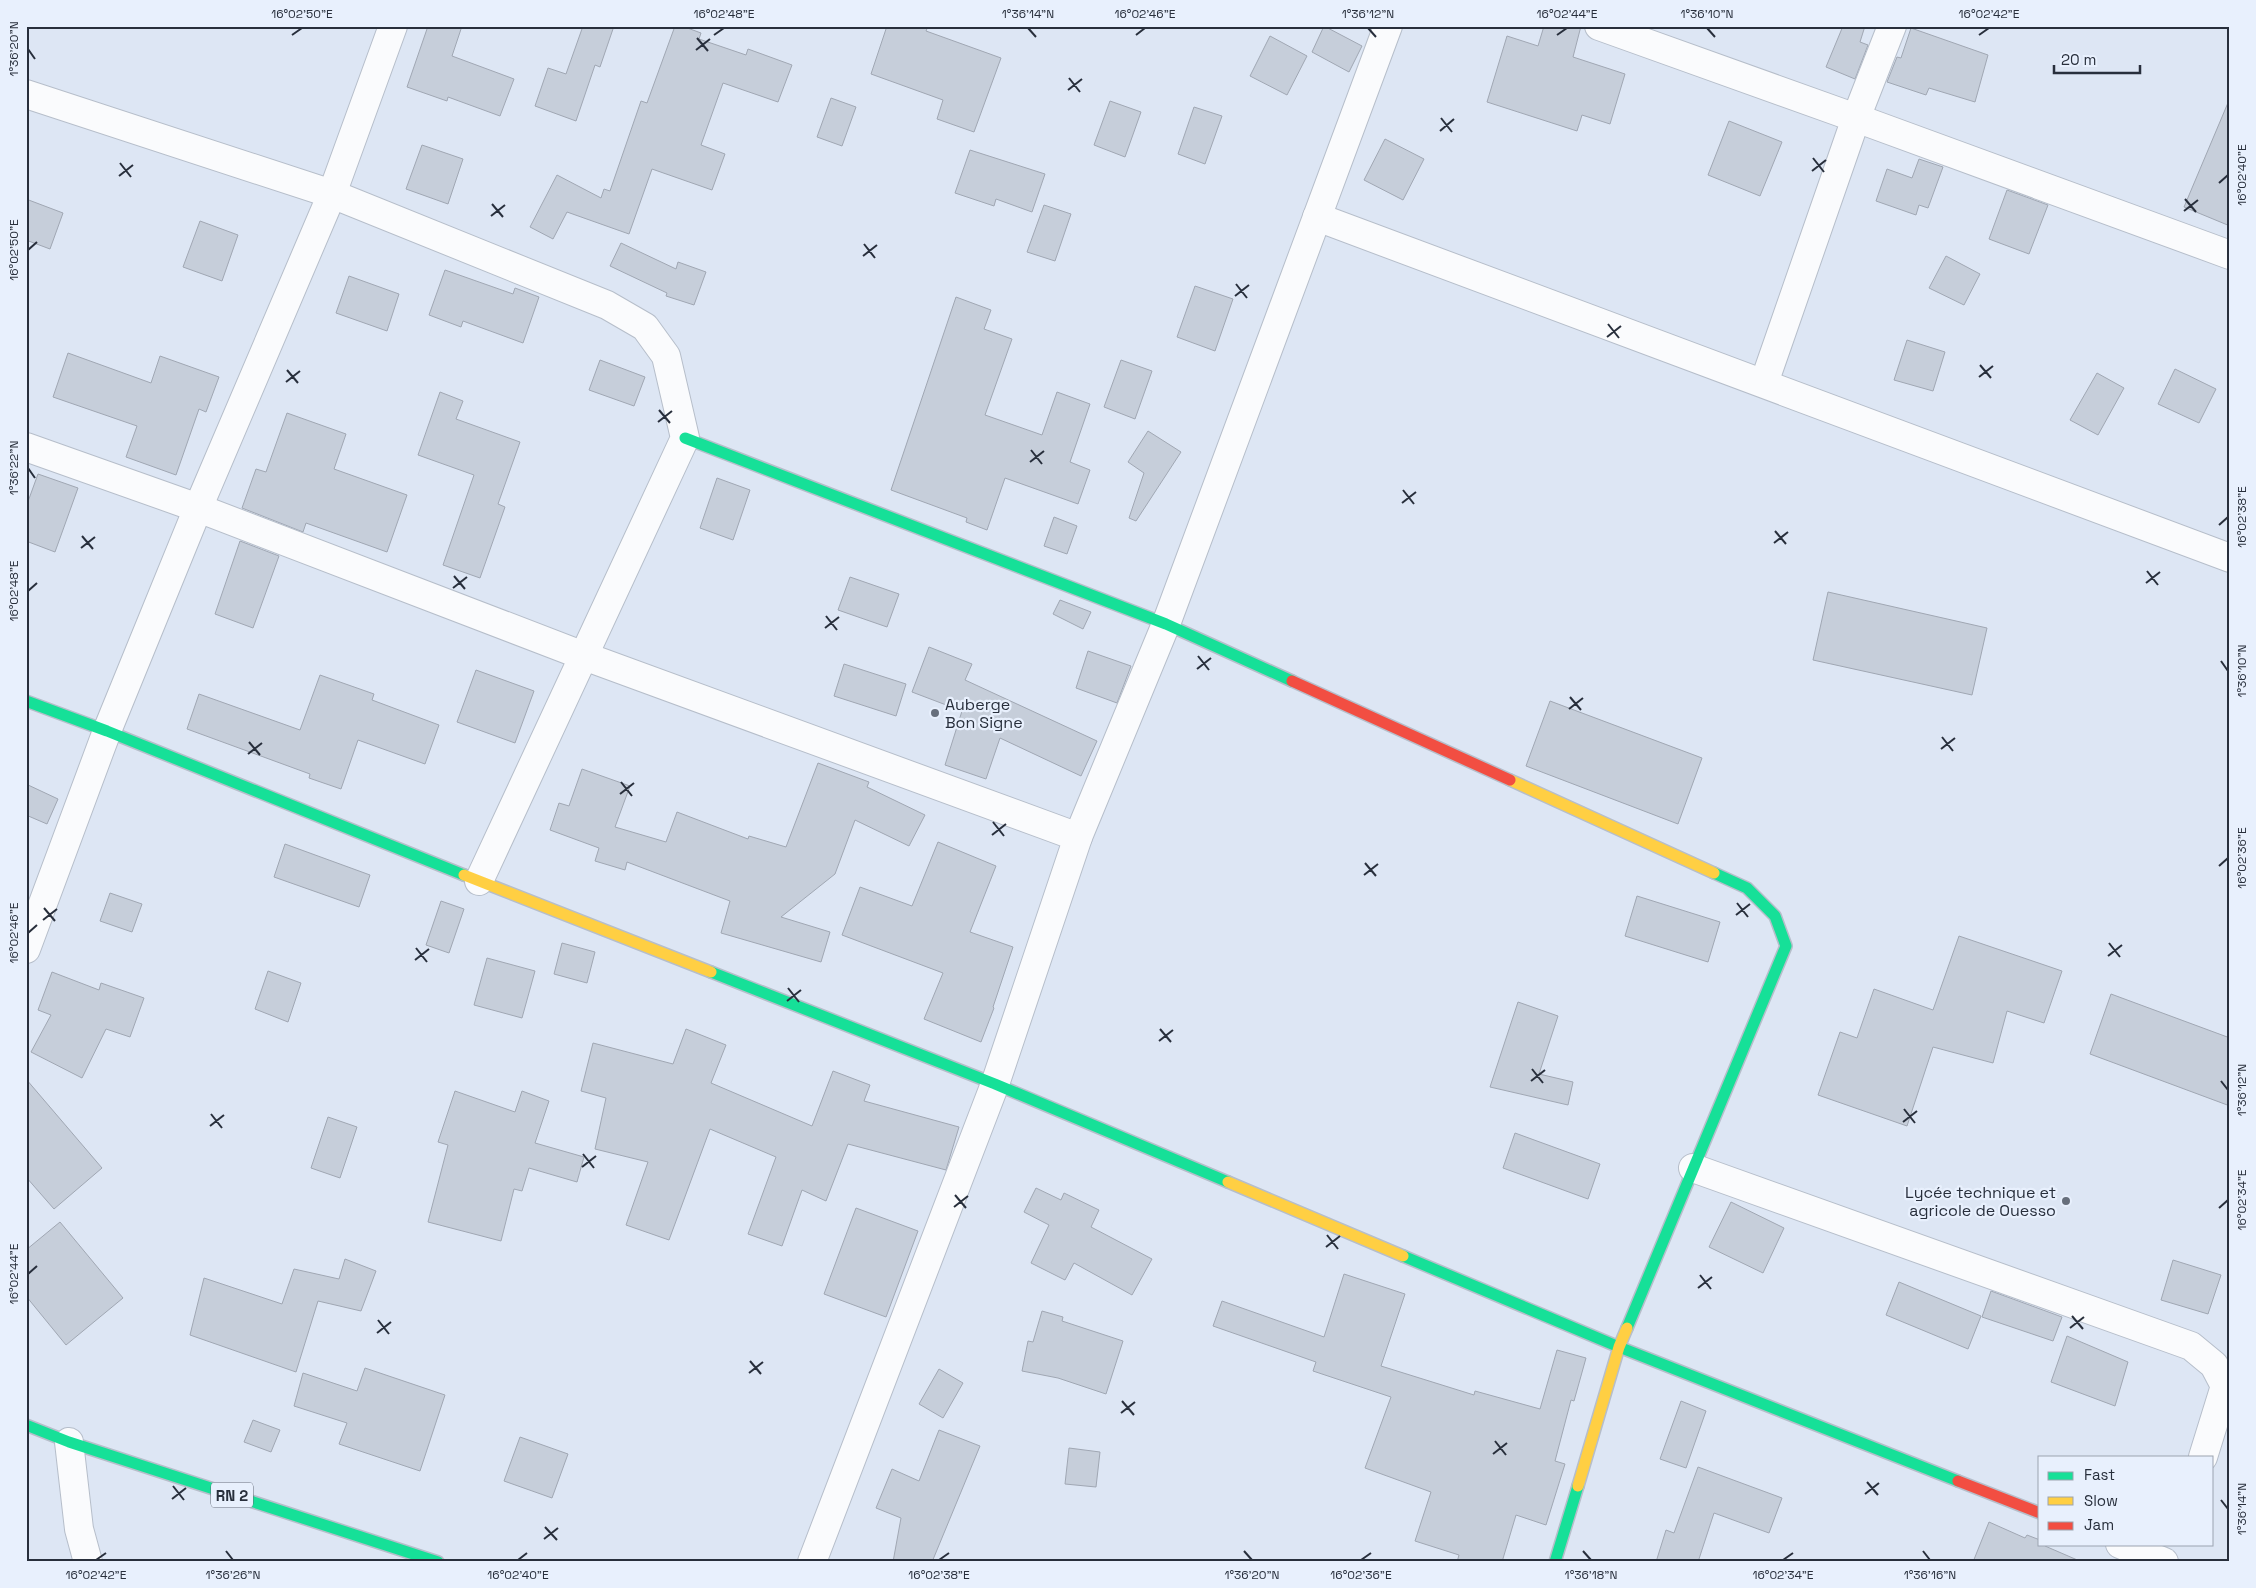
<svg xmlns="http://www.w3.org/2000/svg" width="2256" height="1588" font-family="'Space Grotesk',sans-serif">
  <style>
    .building { fill: #c6ceda; stroke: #a0a7b3 }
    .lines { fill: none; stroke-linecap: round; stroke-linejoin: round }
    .street-casing { stroke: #b6beca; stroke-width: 30 }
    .fast-casing { stroke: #b6beca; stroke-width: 14 }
    .slow-casing { stroke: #b6beca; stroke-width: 14 }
    .jam-casing { stroke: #b6beca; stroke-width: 14 }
    .street { stroke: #fafbfd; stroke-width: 28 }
    .fast { stroke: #16e098; stroke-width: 11 }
    .slow { stroke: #ffcf43; stroke-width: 11 }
    .jam { stroke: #f24e42; stroke-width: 11 }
    .ticks { fill: none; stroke: #282f3c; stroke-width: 2 }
    .poi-dot { fill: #676f7c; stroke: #e8f0fd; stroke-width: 2 }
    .labels { text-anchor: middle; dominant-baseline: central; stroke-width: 4.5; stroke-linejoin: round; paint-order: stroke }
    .shield { fill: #e8f0fd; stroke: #626976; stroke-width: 1 }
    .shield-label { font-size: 15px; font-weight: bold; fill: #282f3c }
    .poi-label { font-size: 16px; fill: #282f3c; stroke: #e8f0fd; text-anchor: start }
    .neatline { fill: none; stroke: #282f3c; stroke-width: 2 }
    .ticks-label { font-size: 12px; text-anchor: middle; fill: #282f3c }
  </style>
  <rect width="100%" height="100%" fill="#dde6f4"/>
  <g class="building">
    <path d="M 428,26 L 462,26 L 452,56 L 514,79 L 500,116 L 448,97 L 447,101 L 407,87 Z"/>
    <path d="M 583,26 L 614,26 L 600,67 L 595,65 L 576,121 L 535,106 L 548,68 L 566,74 Z"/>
    <path d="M 675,26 L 682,26 L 701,33 L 699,39 L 746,55 L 748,49 L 792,65 L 778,102 L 723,83 L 701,145 L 725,154 L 712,190 L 652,169 L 629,234 L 567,212 L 553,239 L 530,227 L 557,175 L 601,198 L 604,189 L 610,191 L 641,101 L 647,103 Z"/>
    <path d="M 887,26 L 928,26 L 926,31 L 1001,58 L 974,132 L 937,119 L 943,100 L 871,74 Z"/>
    <path d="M 1324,26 L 1362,46 L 1349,72 L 1312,52 Z"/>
    <path d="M 1544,26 L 1581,26 L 1573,57 L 1625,74 L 1610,124 L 1582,115 L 1577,131 L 1487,102 L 1507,36 L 1538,46 Z"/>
    <path d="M 1843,26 L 1865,26 L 1860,42 L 1868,45 L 1855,79 L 1826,67 Z"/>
    <path d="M 1911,28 L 1988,55 L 1975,102 L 1929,88 L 1926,95 L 1887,82 L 1897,57 L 1901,58 Z"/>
    <path d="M 1270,36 L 1307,56 L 1287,95 L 1250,76 Z"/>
    <path d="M 831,98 L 856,107 L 842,146 L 817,137 Z"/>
    <path d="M 2230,98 L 2230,226 L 2184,207 Z"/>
    <path d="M 1110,101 L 1141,112 L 1125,157 L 1094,145 Z"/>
    <path d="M 1194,107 L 1222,116 L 1205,164 L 1178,154 Z"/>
    <path d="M 1729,121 L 1782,142 L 1760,196 L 1708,175 Z"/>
    <path d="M 1385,139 L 1424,159 L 1403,200 L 1364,180 Z"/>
    <path d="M 422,145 L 463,159 L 448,204 L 406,189 Z"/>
    <path d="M 970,150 L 1045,174 L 1032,212 L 996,199 L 994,206 L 955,193 Z"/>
    <path d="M 1919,159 L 1943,167 L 1928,208 L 1919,205 L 1916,215 L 1876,201 L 1887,169 L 1912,178 Z"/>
    <path d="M 2007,190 L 2048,205 L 2029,254 L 1989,239 Z"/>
    <path d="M 26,199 L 63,213 L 50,249 L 26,240 Z"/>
    <path d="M 1044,205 L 1071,214 L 1055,261 L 1027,252 Z"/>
    <path d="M 200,221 L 238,235 L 222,281 L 183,267 Z"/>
    <path d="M 621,243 L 676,269 L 678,262 L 706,272 L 694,305 L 666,296 L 667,293 L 610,266 Z"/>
    <path d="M 1946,256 L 1980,274 L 1964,305 L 1929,288 Z"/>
    <path d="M 445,270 L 513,294 L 515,288 L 539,297 L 523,343 L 463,321 L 461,327 L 429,315 Z"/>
    <path d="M 349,276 L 399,294 L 387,331 L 336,313 Z"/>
    <path d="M 1195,286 L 1233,299 L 1215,351 L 1177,337 Z"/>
    <path d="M 956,297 L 991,310 L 984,329 L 1012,339 L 985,415 L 1042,435 L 1057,392 L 1090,404 L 1070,462 L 1090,470 L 1078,504 L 1005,478 L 987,530 L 966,522 L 967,518 L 891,490 Z"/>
    <path d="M 1907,340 L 1945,352 L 1933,391 L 1894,380 Z"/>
    <path d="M 68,353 L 151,383 L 160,356 L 219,377 L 206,412 L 199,409 L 176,475 L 126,457 L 137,426 L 53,397 Z"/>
    <path d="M 600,360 L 645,377 L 634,406 L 589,390 Z"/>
    <path d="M 1121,360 L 1152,371 L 1135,419 L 1104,407 Z"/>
    <path d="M 2175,369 L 2216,389 L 2199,423 L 2158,404 Z"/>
    <path d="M 2097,373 L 2124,388 L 2098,435 L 2070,420 Z"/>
    <path d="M 440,392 L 463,401 L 456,419 L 520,442 L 498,504 L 505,507 L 480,578 L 443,565 L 474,475 L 418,455 Z"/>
    <path d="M 287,413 L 346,434 L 334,469 L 407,495 L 387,552 L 306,523 L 303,532 L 242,508 L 256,469 L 266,472 Z"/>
    <path d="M 1148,431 L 1181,452 L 1136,521 L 1129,518 L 1144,473 L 1128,462 Z"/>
    <path d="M 38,474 L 78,488 L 55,552 L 26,541 L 26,507 Z"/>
    <path d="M 717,478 L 750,490 L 733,540 L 700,528 Z"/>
    <path d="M 1054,517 L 1077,526 L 1067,554 L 1044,546 Z"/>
    <path d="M 240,541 L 279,556 L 253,628 L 215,614 Z"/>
    <path d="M 850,577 L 899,594 L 887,627 L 838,610 Z"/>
    <path d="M 1828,592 L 1987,628 L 1972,695 L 1813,660 Z"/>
    <path d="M 1060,600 L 1091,612 L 1083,629 L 1053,614 Z"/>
    <path d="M 929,647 L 972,664 L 965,680 L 1097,741 L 1081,776 L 1000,738 L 986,779 L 945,765 L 962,711 L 912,692 Z"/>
    <path d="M 1088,651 L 1131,666 L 1117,703 L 1076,688 Z"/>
    <path d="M 844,664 L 906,684 L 896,716 L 834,696 Z"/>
    <path d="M 476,670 L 534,691 L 515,743 L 457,722 Z"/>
    <path d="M 320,675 L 374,694 L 372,700 L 439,725 L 425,764 L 358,740 L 341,789 L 309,778 L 310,774 L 187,729 L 199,694 L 300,730 Z"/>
    <path d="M 1550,701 L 1702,758 L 1678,824 L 1526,766 Z"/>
    <path d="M 818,763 L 869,782 L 867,787 L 925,815 L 909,846 L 855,820 L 835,874 L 781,917 L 830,932 L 821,962 L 721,933 L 730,901 L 627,862 L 625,870 L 595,861 L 599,848 L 550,830 L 559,803 L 569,806 L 582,769 L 630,786 L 615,827 L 666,842 L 677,812 L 748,839 L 749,836 L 786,847 Z"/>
    <path d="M 26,784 L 58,799 L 47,824 L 26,815 Z"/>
    <path d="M 938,842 L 996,866 L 970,932 L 1013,947 L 993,1007 L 994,1008 L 981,1042 L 924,1019 L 943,973 L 842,935 L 860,887 L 912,906 Z"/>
    <path d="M 285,844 L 370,875 L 359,907 L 274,877 Z"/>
    <path d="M 110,893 L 142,904 L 132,932 L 100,921 Z"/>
    <path d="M 1637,896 L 1720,922 L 1708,962 L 1625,936 Z"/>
    <path d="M 441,901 L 464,909 L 449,953 L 426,945 Z"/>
    <path d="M 1959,936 L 2062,971 L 2044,1023 L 2007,1011 L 1993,1063 L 1933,1047 L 1907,1126 L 1818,1095 L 1840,1032 L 1857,1038 L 1874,989 L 1933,1010 Z"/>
    <path d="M 562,943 L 595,952 L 587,983 L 554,974 Z"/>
    <path d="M 487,958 L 535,971 L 522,1018 L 474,1005 Z"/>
    <path d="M 268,971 L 301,983 L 288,1022 L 255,1009 Z"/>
    <path d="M 52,972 L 99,990 L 101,983 L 144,998 L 130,1037 L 106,1029 L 82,1078 L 31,1052 L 51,1015 L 38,1010 Z"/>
    <path d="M 2111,994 L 2230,1038 L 2230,1106 L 2090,1054 Z"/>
    <path d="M 1518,1002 L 1558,1016 L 1539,1074 L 1573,1082 L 1568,1105 L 1490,1087 Z"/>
    <path d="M 686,1029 L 726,1045 L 711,1083 L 812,1126 L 833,1071 L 870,1085 L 864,1101 L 959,1127 L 946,1170 L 848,1144 L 826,1201 L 802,1190 L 782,1246 L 748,1234 L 776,1157 L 710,1129 L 669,1240 L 626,1225 L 648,1162 L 595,1149 L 606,1098 L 581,1091 L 593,1043 L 673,1064 Z"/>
    <path d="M 26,1079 L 102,1168 L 54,1209 L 26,1177 Z"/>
    <path d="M 455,1091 L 515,1112 L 522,1091 L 549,1101 L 535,1143 L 584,1157 L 577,1182 L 529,1168 L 522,1191 L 514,1189 L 501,1241 L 428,1222 L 448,1145 L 438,1142 Z"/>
    <path d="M 328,1117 L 357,1127 L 340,1178 L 311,1168 Z"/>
    <path d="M 1515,1133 L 1600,1164 L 1588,1199 L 1503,1168 Z"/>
    <path d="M 1036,1188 L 1061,1200 L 1064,1193 L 1099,1210 L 1091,1227 L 1152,1259 L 1132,1295 L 1074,1263 L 1065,1280 L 1031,1263 L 1049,1225 L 1024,1212 Z"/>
    <path d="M 1731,1202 L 1784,1228 L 1763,1273 L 1709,1247 Z"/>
    <path d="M 856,1208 L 918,1231 L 886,1317 L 824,1294 Z"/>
    <path d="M 60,1222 L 123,1298 L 66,1345 L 26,1296 L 26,1250 Z"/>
    <path d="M 345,1259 L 376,1271 L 361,1311 L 318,1301 L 296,1372 L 190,1335 L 204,1278 L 282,1304 L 294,1269 L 339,1279 Z"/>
    <path d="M 2173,1260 L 2221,1275 L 2208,1314 L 2161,1300 Z"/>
    <path d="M 1344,1274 L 1405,1294 L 1381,1366 L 1474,1395 L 1475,1391 L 1540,1409 L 1557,1350 L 1586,1358 L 1574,1401 L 1571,1400 L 1555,1461 L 1565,1464 L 1546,1525 L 1516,1515 L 1502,1562 L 1457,1562 L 1459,1555 L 1415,1541 L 1431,1492 L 1365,1468 L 1391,1397 L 1313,1371 L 1316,1362 L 1213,1326 L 1222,1301 L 1324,1337 Z"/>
    <path d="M 1899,1282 L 1981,1316 L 1968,1349 L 1886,1315 Z"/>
    <path d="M 1991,1291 L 2062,1317 L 2053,1341 L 1982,1317 Z"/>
    <path d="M 1042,1311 L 1063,1317 L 1062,1321 L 1123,1341 L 1106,1394 L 1058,1378 L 1022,1371 L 1028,1341 L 1033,1342 Z"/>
    <path d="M 2067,1336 L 2128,1362 L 2115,1406 L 2051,1382 Z"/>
    <path d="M 365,1368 L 445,1395 L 420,1471 L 339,1444 L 347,1423 L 294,1406 L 303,1373 L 357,1391 Z"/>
    <path d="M 939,1369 L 963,1383 L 943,1418 L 919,1404 Z"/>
    <path d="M 1681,1401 L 1706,1411 L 1686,1468 L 1660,1459 Z"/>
    <path d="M 253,1420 L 280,1430 L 271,1452 L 244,1442 Z"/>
    <path d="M 939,1430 L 980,1446 L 932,1562 L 893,1562 L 901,1518 L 876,1508 L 892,1469 L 919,1481 Z"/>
    <path d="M 520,1437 L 568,1454 L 552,1498 L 504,1481 Z"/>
    <path d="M 1069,1448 L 1100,1452 L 1096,1487 L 1065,1484 Z"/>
    <path d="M 1698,1467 L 1782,1498 L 1769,1533 L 1714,1513 L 1698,1562 L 1656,1562 L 1666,1530 L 1674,1533 Z"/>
    <path d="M 1989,1522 L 2025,1538 L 2027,1535 L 2040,1540 L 2040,1544 L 2046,1544 L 2045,1546 L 2082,1562 L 1973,1562 Z"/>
  </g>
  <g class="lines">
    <defs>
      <g id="street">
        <path d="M 1599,26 L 1856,118 L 2230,255"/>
        <path d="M 26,94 L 332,194 L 607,305 L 645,327 L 666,356 L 685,438 L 479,881"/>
        <path d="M 1317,217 L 2230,558"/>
        <path d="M 1764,383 L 1856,118 L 1892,26"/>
        <path d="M 26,447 L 198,508 L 584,656 L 1078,837"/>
        <path d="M 26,949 L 107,731 L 198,508 L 332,194 L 393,26"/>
        <path d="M 1693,1168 L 2191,1346 L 2214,1365 L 2225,1386 L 2203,1457"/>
        <path d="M 69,1442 L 79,1529 L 88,1562"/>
        <path d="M 2120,1544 L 2164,1562"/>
        <path d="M 812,1562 L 995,1084 L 1078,837 L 1166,624 L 1388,26"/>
      </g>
      <g id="fast">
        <path d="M 685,438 L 1166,624 L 1292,681"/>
        <path d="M 26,701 L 107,731 L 464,875"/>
        <path d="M 711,972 L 995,1084 L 1228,1182"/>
        <path d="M 1403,1256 L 1619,1347 L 1958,1481"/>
        <path d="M 1627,1328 L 1786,946 L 1775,916 L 1747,888 L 1714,873"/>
        <path d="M 26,1425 L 69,1442 L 438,1562"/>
        <path d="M 1555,1562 L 1578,1486"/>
      </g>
      <g id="slow">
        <path d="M 1510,780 L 1714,873"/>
        <path d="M 464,875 L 711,972"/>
        <path d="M 1228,1182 L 1403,1256"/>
        <path d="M 1578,1486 L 1619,1347 L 1627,1328"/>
      </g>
      <g id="jam">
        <path d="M 1292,681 L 1510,780"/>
        <path d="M 1958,1481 L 2040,1513"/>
      </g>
    </defs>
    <use href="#street" class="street-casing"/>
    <use href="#fast" class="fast-casing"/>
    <use href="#slow" class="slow-casing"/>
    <use href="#jam" class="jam-casing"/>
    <use href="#street" class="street"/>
    <use href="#fast" class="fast"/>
    <use href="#slow" class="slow"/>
    <use href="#jam" class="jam"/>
  </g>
  <path class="ticks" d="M 1028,28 L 1036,37M 1368,28 L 1376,37M 1707,28 L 1715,37M 292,35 L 302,28M 714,35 L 724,28M 1136,35 L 1145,28M 1557,35 L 1567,28M 1979,35 L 1989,28M 697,38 L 708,51M 28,49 L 35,59M 696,50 L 710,39M 1069,78 L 1080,92M 1068,90 L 1082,79M 1441,118 L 1452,132M 1440,131 L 1454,119M 1813,158 L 1824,172M 120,163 L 131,177M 1812,171 L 1826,160M 119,176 L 133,165M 2219,183 L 2228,175M 2185,199 L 2196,212M 492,204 L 503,217M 2184,211 L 2198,200M 491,216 L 505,205M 864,244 L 875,258M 28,250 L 37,242M 863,256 L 877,245M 1236,284 L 1247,298M 1235,296 L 1249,285M 1608,324 L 1619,338M 1607,337 L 1621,326M 1980,365 L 1991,378M 287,370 L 298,383M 1979,377 L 1993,366M 286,382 L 300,371M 659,410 L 670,423M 658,422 L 672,411M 1031,450 L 1042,464M 1030,462 L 1044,451M 28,468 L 35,478M 1403,490 L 1414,504M 1402,503 L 1416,492M 2219,525 L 2228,517M 1775,531 L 1786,544M 82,536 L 93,549M 1774,543 L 1788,532M 81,548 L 95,537M 2147,571 L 2158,585M 454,576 L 465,589M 2146,583 L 2160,572M 453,588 L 467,577M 28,591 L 37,583M 826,616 L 837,630M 825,628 L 839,617M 1198,656 L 1209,670M 2221,661 L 2228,671M 1197,669 L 1211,658M 1570,697 L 1581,710M 1569,709 L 1583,698M 1942,737 L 1953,751M 249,742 L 260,755M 1941,749 L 1955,738M 248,754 L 262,743M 621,782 L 632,796M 620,794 L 634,783M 993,822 L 1004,836M 992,835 L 1006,824M 1365,863 L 1376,876M 2219,866 L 2228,858M 1364,875 L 1378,864M 1737,903 L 1748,917M 44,908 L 55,921M 1736,915 L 1750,904M 43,920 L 57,909M 28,933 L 37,925M 2109,943 L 2120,957M 416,948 L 427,962M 2108,956 L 2122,945M 415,960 L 429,949M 788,988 L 799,1002M 787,1001 L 801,990M 1160,1029 L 1171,1042M 1159,1041 L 1173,1030M 1532,1069 L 1543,1083M 1531,1081 L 1545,1070M 2221,1081 L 2228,1090M 1904,1109 L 1915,1123M 211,1114 L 222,1128M 1903,1122 L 1917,1111M 210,1126 L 224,1115M 583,1154 L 594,1168M 582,1167 L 596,1156M 955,1195 L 966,1208M 954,1207 L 968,1196M 2219,1208 L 2228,1200M 1327,1235 L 1338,1249M 1326,1247 L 1340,1236M 28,1274 L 37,1266M 1700,1275 L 1711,1289M 1698,1288 L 1712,1277M 2072,1316 L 2083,1329M 378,1320 L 389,1334M 2070,1328 L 2084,1317M 377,1333 L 391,1322M 750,1361 L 761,1374M 749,1373 L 763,1362M 1122,1401 L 1134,1415M 1121,1413 L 1135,1402M 1495,1441 L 1506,1455M 1493,1454 L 1507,1443M 1867,1482 L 1878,1495M 173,1486 L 184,1500M 1865,1494 L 1879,1483M 172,1499 L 186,1488M 2221,1500 L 2228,1509M 545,1527 L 557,1540M 544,1539 L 558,1528M 226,1551 L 233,1560M 1244,1551 L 1252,1560M 1583,1551 L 1591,1560M 1923,1551 L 1930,1560M 96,1560 L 106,1553M 518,1560 L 527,1553M 939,1560 L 949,1553M 1361,1560 L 1371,1553M 1783,1560 L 1793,1553"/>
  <g class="poi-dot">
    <circle cx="935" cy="713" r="5"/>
    <circle cx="2066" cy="1201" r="5"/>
  </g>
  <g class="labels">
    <rect class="shield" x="211" y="1482.5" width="42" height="25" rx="4"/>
    <g class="shield-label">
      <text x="232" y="1495">RN 2</text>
    </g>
    <g class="poi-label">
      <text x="945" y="704">Auberge<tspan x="945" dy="18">Bon Signe</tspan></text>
      <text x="2056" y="1192" text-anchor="end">Lycée technique et<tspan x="2056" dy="18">agricole de Ouesso</tspan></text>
    </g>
  </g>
  <rect width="2256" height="1588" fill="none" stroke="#e8f0fd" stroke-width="55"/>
  <rect x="2038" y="1456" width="175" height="90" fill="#e8f0fd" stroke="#9ba3b0"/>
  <rect x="2048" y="1472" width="25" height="8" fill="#16e098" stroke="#9ba3b0"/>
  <text x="2084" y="1480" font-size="15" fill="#282f3c">Fast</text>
  <rect x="2048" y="1497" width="25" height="8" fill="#ffcf43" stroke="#9ba3b0"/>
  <text x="2084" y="1506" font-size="15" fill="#282f3c">Slow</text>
  <rect x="2048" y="1522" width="25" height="8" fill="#f24e42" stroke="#9ba3b0"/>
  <text x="2084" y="1530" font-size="15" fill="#282f3c">Jam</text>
  <path d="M2054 65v8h86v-8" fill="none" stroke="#282f3c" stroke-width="2.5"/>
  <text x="2061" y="65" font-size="15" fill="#282f3c" stroke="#e8f0fd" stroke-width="4" paint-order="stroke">20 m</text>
  <rect x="28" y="28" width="2200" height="1532" class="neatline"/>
  <g class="ticks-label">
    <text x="302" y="18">16°02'50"E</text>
    <text x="724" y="18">16°02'48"E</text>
    <text x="1028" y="18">1°36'14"N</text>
    <text x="1145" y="18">16°02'46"E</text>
    <text x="1368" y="18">1°36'12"N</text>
    <text x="1567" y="18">16°02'44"E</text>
    <text x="1707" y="18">1°36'10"N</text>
    <text x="1989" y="18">16°02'42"E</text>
    <text transform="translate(14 49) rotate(-90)" y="4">1°36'20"N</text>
    <text transform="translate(2242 175) rotate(-90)" y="4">16°02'40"E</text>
    <text transform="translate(14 250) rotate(-90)" y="4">16°02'50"E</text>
    <text transform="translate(14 468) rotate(-90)" y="4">1°36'22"N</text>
    <text transform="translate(2242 517) rotate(-90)" y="4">16°02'38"E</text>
    <text transform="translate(14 591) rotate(-90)" y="4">16°02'48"E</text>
    <text transform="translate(2242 671) rotate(-90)" y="4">1°36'10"N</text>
    <text transform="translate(2242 858) rotate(-90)" y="4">16°02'36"E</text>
    <text transform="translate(14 933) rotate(-90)" y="4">16°02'46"E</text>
    <text transform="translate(2242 1090) rotate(-90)" y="4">1°36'12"N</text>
    <text transform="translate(2242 1200) rotate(-90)" y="4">16°02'34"E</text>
    <text transform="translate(14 1274) rotate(-90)" y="4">16°02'44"E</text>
    <text transform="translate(2242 1509) rotate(-90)" y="4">1°36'14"N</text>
    <text x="96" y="1579">16°02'42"E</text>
    <text x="233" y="1579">1°36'26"N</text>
    <text x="518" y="1579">16°02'40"E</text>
    <text x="939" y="1579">16°02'38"E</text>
    <text x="1252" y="1579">1°36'20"N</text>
    <text x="1361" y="1579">16°02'36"E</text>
    <text x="1591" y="1579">1°36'18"N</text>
    <text x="1783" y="1579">16°02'34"E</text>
    <text x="1930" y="1579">1°36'16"N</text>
  </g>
</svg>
